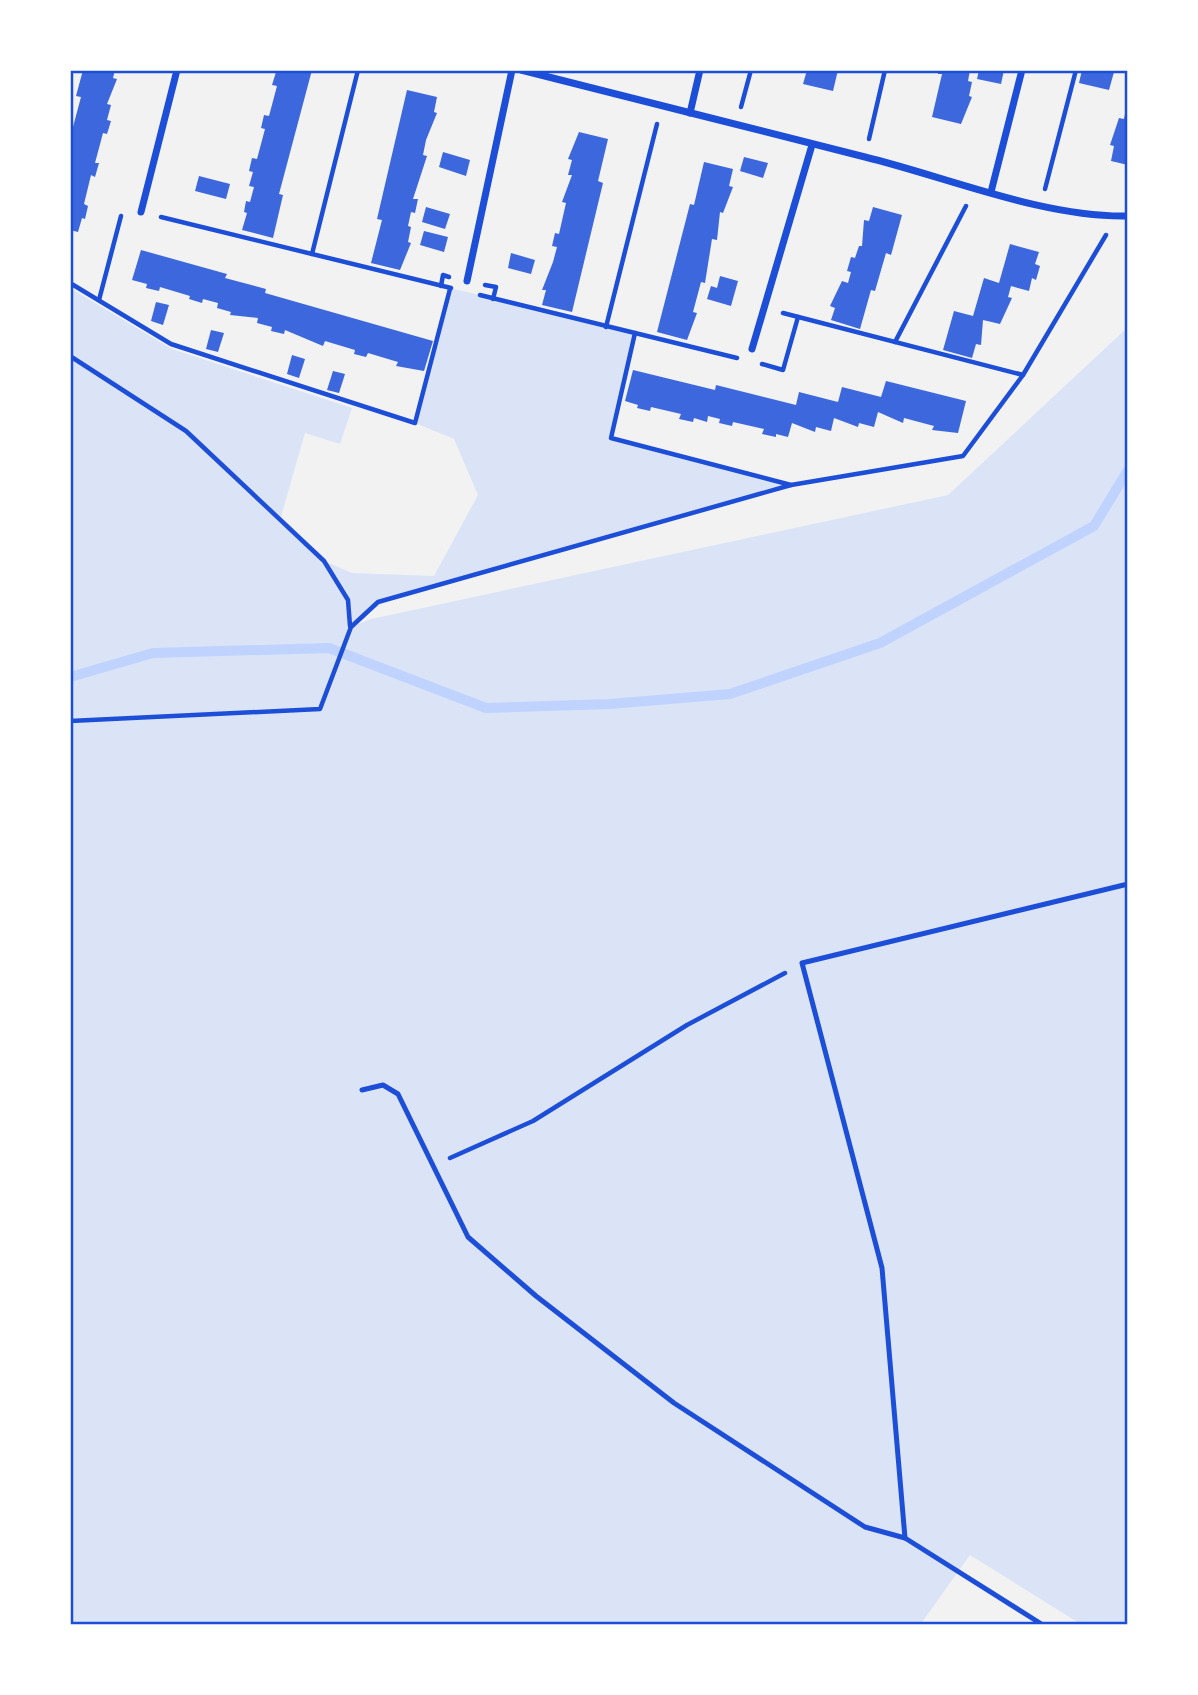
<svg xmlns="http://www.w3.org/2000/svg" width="1198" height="1695" font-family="Raleway,sans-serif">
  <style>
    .green { fill: #dbe4f7 }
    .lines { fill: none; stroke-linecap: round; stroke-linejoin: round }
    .stream { stroke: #bfd3fe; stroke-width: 10 }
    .building { fill: #3d67dc }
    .path { stroke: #1d4ed8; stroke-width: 4.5 }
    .service { stroke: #1d4ed8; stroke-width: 5 }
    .minor { stroke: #1d4ed8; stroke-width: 7 }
    .neatline { fill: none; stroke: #1d4ed8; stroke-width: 2.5 }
  </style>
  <rect width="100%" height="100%" fill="#f2f2f2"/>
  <path class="green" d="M 70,288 L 172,349 L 352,408 L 340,444 L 305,433 L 280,520 L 324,561 L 352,573 L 434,576 L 478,495 L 454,439 L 415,423 L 450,288 L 635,333 L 612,438 L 791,485 L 378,601 L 353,626 L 371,619 L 948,495 L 1128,327 L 1128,1625 L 1082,1625 L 970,1555 L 920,1625 L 70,1625 Z"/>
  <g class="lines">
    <path class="stream" d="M 70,677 L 153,653 L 329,648 L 486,708 L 610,704 L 730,694 L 880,643 L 1094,526 L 1128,470"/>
  </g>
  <g class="building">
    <path d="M 83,70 L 115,70 L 113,78 L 117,79 L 107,104 L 111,105 L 107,120 L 111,121 L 107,134 L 103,133 L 95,163 L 99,163 L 95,177 L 91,175 L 84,204 L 88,206 L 85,219 L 82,218 L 78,232 L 70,230 L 70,138 L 81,97 L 76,96 Z"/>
    <path d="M 280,70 L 312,70 L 279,194 L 283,195 L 273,238 L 242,230 L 247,213 L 244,212 L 246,201 L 250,202 L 254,187 L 249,186 L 253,172 L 249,171 L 252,158 L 257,159 L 265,129 L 261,128 L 264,115 L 269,116 L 277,86 L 272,85 L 276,72 Z"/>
    <path d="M 807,70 L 838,70 L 833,91 L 803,84 Z"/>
    <path d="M 938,70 L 970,70 L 968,81 L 972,82 L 969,96 L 972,97 L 961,124 L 932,117 L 942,74 L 938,74 Z"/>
    <path d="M 979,70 L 1004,70 L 1001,84 L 977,79 Z"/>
    <path d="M 1082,70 L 1114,72 L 1109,90 L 1079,83 Z"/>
    <path d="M 407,90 L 437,97 L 434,112 L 437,113 L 426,140 L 423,155 L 427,156 L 413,199 L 418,199 L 415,213 L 411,212 L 408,226 L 411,227 L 408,242 L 411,243 L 400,270 L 371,263 L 382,220 L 377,219 Z"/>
    <path d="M 1127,104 L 1128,104 L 1128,165 L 1111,161 L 1114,146 L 1110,145 L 1119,118 L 1124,119 Z"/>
    <path d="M 579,132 L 608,139 L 598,181 L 603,183 L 572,312 L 542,305 L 546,290 L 542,290 L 553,262 L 557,247 L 552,246 L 555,233 L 559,234 L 566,203 L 562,202 L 572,175 L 568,175 L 572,160 L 568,159 Z"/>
    <path d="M 443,152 L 470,160 L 466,176 L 439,167 Z"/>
    <path d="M 744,157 L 768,163 L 763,178 L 740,171 Z"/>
    <path d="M 704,162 L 733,169 L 729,186 L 733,187 L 723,213 L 720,212 L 717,240 L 712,239 L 705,283 L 701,282 L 693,312 L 697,313 L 687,340 L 657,332 L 690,204 L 694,205 Z"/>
    <path d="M 199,176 L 230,184 L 226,199 L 195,191 Z"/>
    <path d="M 426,207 L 450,214 L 445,229 L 422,222 Z"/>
    <path d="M 873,207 L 902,215 L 891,255 L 886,253 L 875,291 L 871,290 L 860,329 L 831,320 L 835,308 L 830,306 L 842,281 L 848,283 L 851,272 L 847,271 L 851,257 L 855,258 L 859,246 L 862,246 L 864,220 L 869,221 Z"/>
    <path d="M 424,231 L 448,237 L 444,252 L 420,245 Z"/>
    <path d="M 1010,244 L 1039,252 L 1035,264 L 1040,266 L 1036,280 L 1032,278 L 1029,291 L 1011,286 L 1008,297 L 1012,298 L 1000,324 L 983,320 L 981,345 L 976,344 L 972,358 L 943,350 L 954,311 L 973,316 L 984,278 L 999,283 Z"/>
    <path d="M 141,250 L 227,274 L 225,278 L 266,289 L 265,293 L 433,341 L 424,371 L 396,366 L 398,362 L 368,353 L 366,357 L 354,354 L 355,350 L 325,341 L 323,346 L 285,330 L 284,334 L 271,331 L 272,327 L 257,323 L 258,318 L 230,315 L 231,312 L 217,308 L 218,303 L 203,299 L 202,303 L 189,299 L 190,296 L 160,287 L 159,291 L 146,288 L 147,284 L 132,280 Z"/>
    <path d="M 511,253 L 535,260 L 531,274 L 508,268 Z"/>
    <path d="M 720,276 L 738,281 L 731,306 L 707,299 L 711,286 L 717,288 Z"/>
    <path d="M 156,302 L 169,305 L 163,325 L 151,321 Z"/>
    <path d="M 211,330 L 224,333 L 218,352 L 206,349 Z"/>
    <path d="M 292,355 L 305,359 L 299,378 L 287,374 Z"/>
    <path d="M 633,370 L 715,390 L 716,385 L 796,405 L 799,392 L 838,402 L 842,387 L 881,397 L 886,381 L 966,401 L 958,433 L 932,430 L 934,426 L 904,418 L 903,423 L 878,412 L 874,427 L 859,423 L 858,427 L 834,418 L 831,431 L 816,427 L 815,432 L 792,423 L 788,437 L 776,434 L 776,437 L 762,434 L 764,429 L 733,422 L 732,426 L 719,423 L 720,419 L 708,416 L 707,422 L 694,418 L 693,422 L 679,419 L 681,414 L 651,407 L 650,411 L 637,408 L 638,405 L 625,401 Z"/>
    <path d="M 333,371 L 345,374 L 339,393 L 327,390 Z"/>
  </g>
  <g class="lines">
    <g class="path">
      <path d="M 741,107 L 751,70"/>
      <path d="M 869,139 L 885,70"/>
      <path d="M 1045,189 L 1076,70"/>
      <path d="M 161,217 L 451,288"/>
      <path d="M 312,254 L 358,70"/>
      <path d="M 70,283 L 171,344 L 415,423 L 450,289"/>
      <path d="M 485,285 L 496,287 L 493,299"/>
      <path d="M 441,286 L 443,275 L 449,277"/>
      <path d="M 480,295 L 737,358"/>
      <path d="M 99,300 L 121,216"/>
      <path d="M 783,313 L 1023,375"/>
      <path d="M 606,327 L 657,124"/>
      <path d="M 635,333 L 611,438 L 791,485 L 963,456 L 1023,375 L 1106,235"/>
      <path d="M 895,342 L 966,206"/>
      <path d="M 70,356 L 186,431 L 324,561 L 348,600 L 350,626"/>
      <path d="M 762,364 L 783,370 L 798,317"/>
      <path d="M 70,721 L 320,709 L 351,627 L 378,602 L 791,485"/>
      <path d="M 450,1158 L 533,1121 L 687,1025 L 785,973"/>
    </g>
    <g class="service">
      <path d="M 362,1090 L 383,1085 L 398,1094 L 468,1237 L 536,1296 L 674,1403 L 865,1527 L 905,1538"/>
      <path d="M 1043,1625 L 905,1538 L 882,1268 L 802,963 L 1128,884"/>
    </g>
    <g class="minor">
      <path d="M 521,70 C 636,99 750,128 865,157 C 947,177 1044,218 1128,216"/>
      <path d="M 690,113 L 700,70"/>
      <path d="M 991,192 L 1022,70"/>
      <path d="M 141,212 L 177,70"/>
      <path d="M 467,281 L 512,70"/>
      <path d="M 752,349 L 812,145"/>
    </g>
  </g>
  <rect width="1198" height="1695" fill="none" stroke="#ffffff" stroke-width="144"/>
  <rect x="72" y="72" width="1054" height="1551" class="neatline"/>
</svg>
